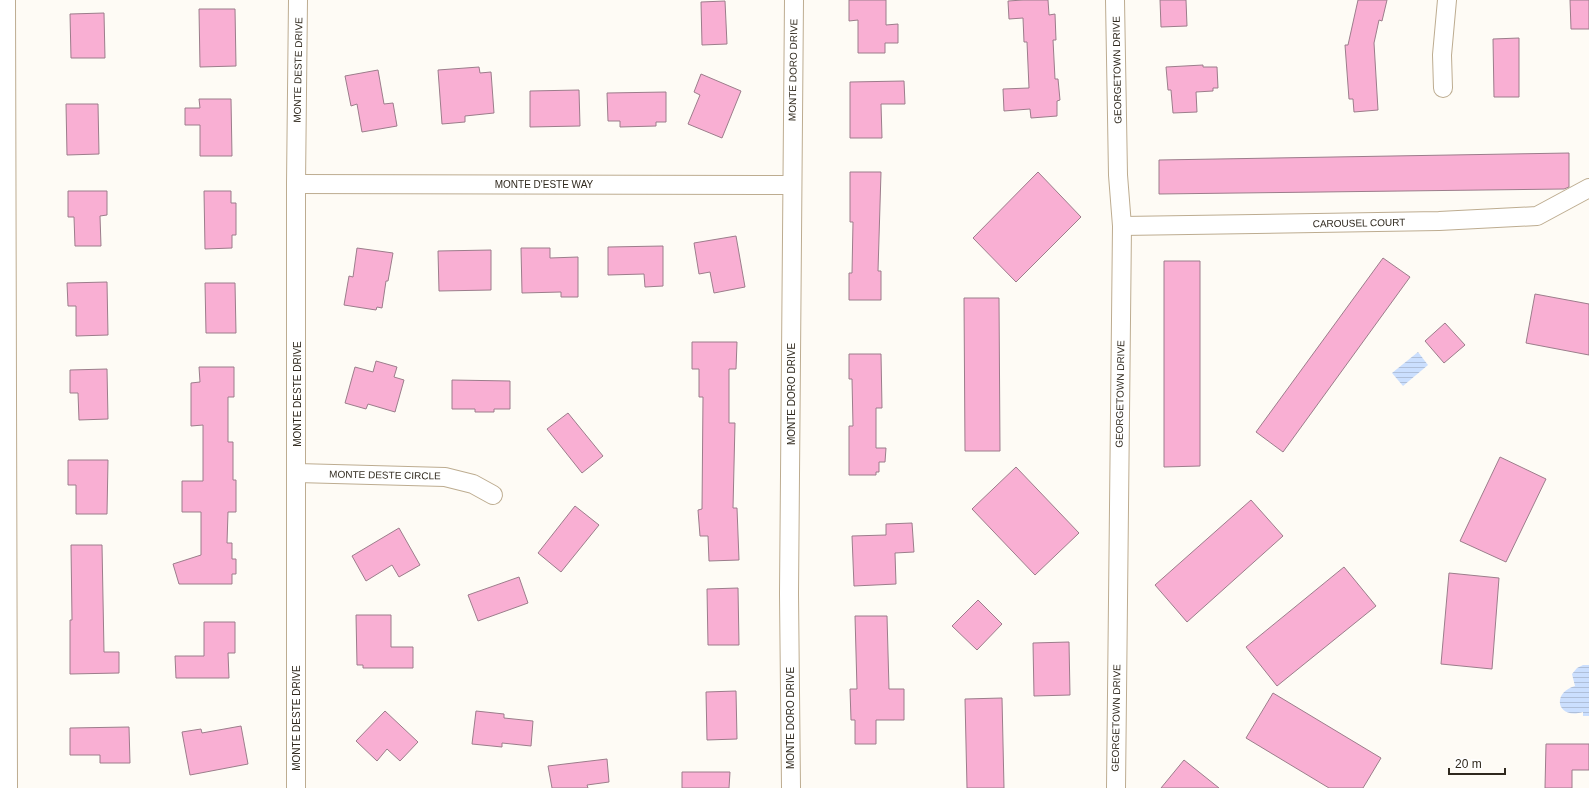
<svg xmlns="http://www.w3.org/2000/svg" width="1589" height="788" font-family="Helvetica,sans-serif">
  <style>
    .water { fill: url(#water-rules) }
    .building { fill: #f9afd3; stroke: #9c7d8b }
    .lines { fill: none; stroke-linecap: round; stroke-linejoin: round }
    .street-casing { stroke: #bdac90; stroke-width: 20 }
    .street { stroke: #fff; stroke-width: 18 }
    .labels { text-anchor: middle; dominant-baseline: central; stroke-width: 3; stroke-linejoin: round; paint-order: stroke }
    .street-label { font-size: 10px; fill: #2f281d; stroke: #fff }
  </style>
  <defs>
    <pattern id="water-rules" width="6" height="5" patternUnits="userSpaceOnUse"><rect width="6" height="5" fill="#cbdffe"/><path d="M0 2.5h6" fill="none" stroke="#afbfd9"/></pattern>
  </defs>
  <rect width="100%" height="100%" fill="#fefbf5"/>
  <g class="water">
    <path d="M 1418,352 L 1428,365 L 1403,386 L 1392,373 Z"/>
    <path d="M 1583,665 L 1589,665 L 1589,716 L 1583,716 L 1583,712 C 1557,720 1551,693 1575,686 L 1572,674 L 1577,668 Z"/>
  </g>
  <g class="building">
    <path d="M 849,0 L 886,0 L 886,25 L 898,24 L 898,43 L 885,43 L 885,53 L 858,53 L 858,20 L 849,21 Z"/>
    <path d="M 1023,0 L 1048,0 L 1049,15 L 1055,14 L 1056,40 L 1053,40 L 1055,79 L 1058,79 L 1060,100 L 1057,101 L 1057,116 L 1031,118 L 1030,109 L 1004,111 L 1003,89 L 1029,88 L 1027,42 L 1024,42 L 1023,18 L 1009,19 L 1008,1 Z"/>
    <path d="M 1160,0 L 1186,0 L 1187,26 L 1161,27 Z"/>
    <path d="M 1358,0 L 1387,0 L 1382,21 L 1379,20 L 1374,43 L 1378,110 L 1354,112 L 1353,99 L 1349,99 L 1345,45 L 1348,45 Z"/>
    <path d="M 1570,0 L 1589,0 L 1589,29 L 1571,29 Z"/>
    <path d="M 725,1 L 727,44 L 702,45 L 701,2 Z"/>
    <path d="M 199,9 L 235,9 L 236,66 L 200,67 Z"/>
    <path d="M 104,13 L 105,58 L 71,58 L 70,14 Z"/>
    <path d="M 1519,38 L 1519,97 L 1494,97 L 1493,39 Z"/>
    <path d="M 1203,65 L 1203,67 L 1217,67 L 1218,88 L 1213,88 L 1213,91 L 1196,92 L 1197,112 L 1173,113 L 1171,90 L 1168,90 L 1166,67 Z"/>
    <path d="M 479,67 L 480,73 L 491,72 L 494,113 L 465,116 L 465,122 L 442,124 L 438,70 Z"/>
    <path d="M 378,70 L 384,104 L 393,103 L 397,126 L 362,132 L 357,104 L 351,106 L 345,76 Z"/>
    <path d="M 701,74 L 741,91 L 722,138 L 688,124 L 700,95 L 694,92 Z"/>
    <path d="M 904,81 L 905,104 L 881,104 L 882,138 L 850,138 L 850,82 Z"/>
    <path d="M 579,90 L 580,126 L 530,127 L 530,91 Z"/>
    <path d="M 666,92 L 666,122 L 656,122 L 656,126 L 620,127 L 620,121 L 608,121 L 607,93 Z"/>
    <path d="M 199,99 L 231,99 L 232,156 L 200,156 L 200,125 L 185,125 L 185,108 L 200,108 Z"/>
    <path d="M 66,104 L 98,104 L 99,154 L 67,155 Z"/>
    <path d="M 1569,153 L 1569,187 L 1564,189 L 1159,194 L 1159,160 Z"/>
    <path d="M 850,172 L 881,172 L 878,271 L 881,271 L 881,300 L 849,300 L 849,273 L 852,273 L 853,222 L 850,222 Z"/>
    <path d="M 1038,172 L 1081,217 L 1016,282 L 973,238 Z"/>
    <path d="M 68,191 L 107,191 L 107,215 L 100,216 L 101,246 L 75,246 L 74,217 L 68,217 Z"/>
    <path d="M 204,191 L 231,191 L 231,203 L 236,203 L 236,235 L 232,235 L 232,248 L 205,249 Z"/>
    <path d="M 736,236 L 745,287 L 714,293 L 710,272 L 699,274 L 694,243 Z"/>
    <path d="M 663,246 L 663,286 L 645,287 L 644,274 L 608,275 L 608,247 Z"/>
    <path d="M 357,248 L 393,253 L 388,281 L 386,281 L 382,308 L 377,307 L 376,310 L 344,305 L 349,276 L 353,277 Z"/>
    <path d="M 521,248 L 550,248 L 550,258 L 578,257 L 578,297 L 561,297 L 561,292 L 522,293 Z"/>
    <path d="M 491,250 L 491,290 L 439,291 L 438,251 Z"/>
    <path d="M 1383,258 L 1410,277 L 1283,452 L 1256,432 Z"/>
    <path d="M 1164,261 L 1200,261 L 1200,466 L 1164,467 Z"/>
    <path d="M 107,282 L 108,335 L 76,336 L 76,306 L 68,306 L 67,283 Z"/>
    <path d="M 205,283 L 235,283 L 236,333 L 206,333 Z"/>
    <path d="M 1535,294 L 1589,304 L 1589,355 L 1526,343 Z"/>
    <path d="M 964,298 L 999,298 L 1000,451 L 965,451 Z"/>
    <path d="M 1445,323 L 1465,345 L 1444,363 L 1425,341 Z"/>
    <path d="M 692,342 L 737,342 L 736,369 L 729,369 L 729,423 L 735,423 L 733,508 L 737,508 L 739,560 L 709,561 L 708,536 L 700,536 L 698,510 L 702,509 L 703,397 L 699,397 L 699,369 L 692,369 Z"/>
    <path d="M 849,354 L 881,354 L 882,408 L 876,408 L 876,448 L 886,448 L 885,462 L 879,462 L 879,472 L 876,472 L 876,475 L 849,475 L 849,426 L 853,426 L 852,379 L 849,379 Z"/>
    <path d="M 376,361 L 397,367 L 394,377 L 404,380 L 395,412 L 368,404 L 366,409 L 345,403 L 355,367 L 373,372 Z"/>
    <path d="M 199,367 L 234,367 L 234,397 L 228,397 L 228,442 L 233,442 L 233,480 L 236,480 L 236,512 L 228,512 L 227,543 L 232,543 L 232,559 L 236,559 L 236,574 L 232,574 L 232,584 L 179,584 L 173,564 L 201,555 L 201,512 L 182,512 L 182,481 L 203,481 L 203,425 L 191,426 L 191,383 L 200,382 Z"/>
    <path d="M 107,369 L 108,419 L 79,420 L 78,393 L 70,393 L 70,370 Z"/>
    <path d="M 452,380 L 510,381 L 510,409 L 494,409 L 494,412 L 475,412 L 475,409 L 452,409 Z"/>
    <path d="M 568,413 L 603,456 L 582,473 L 547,429 Z"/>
    <path d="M 1500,457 L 1546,479 L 1506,562 L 1460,541 Z"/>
    <path d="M 68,460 L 108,460 L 107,514 L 76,514 L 76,485 L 68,485 Z"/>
    <path d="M 1016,467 L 1079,533 L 1035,575 L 972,509 Z"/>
    <path d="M 1251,500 L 1283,536 L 1187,622 L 1155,585 Z"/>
    <path d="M 575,506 L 599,525 L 561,572 L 538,553 Z"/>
    <path d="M 912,523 L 914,552 L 895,553 L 896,584 L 854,586 L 852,536 L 886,535 L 886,524 Z"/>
    <path d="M 399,528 L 420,565 L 399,577 L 392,565 L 366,581 L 352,556 Z"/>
    <path d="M 71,545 L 102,545 L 104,652 L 119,652 L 119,673 L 70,674 L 70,620 L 72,620 Z"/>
    <path d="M 1344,567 L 1376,606 L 1277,686 L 1246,647 Z"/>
    <path d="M 1449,573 L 1499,578 L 1492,669 L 1441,664 Z"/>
    <path d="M 519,577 L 528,603 L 478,621 L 468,595 Z"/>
    <path d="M 738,588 L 739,645 L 708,645 L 707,589 Z"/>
    <path d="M 978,600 L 1002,624 L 977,650 L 952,626 Z"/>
    <path d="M 356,615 L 391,615 L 391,647 L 413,647 L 413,668 L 363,668 L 363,665 L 357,665 Z"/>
    <path d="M 855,616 L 887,616 L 889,689 L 904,689 L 904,720 L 876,720 L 876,744 L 855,744 L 855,720 L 851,720 L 850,689 L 857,689 Z"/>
    <path d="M 204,622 L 235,622 L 235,653 L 228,653 L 229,678 L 176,678 L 175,656 L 204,656 Z"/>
    <path d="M 1069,642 L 1070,695 L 1034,696 L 1033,643 Z"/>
    <path d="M 736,691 L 737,739 L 707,740 L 706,692 Z"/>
    <path d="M 1273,693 L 1381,758 L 1363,788 L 1329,788 L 1246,738 Z"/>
    <path d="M 1002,698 L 1004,788 L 967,788 L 965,699 Z"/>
    <path d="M 385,711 L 418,742 L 400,761 L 387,749 L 377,761 L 356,741 Z"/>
    <path d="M 476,711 L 504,714 L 504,718 L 533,721 L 531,746 L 502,743 L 502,747 L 472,744 Z"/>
    <path d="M 241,726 L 248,764 L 190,775 L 182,732 L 201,729 L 202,733 Z"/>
    <path d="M 129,727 L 130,763 L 100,763 L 100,755 L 70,755 L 70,728 Z"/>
    <path d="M 1546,744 L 1589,744 L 1589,770 L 1572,770 L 1572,788 L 1545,788 Z"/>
    <path d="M 607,759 L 609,782 L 587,785 L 588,788 L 552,788 L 548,766 Z"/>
    <path d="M 1184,760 L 1219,788 L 1161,788 Z"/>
    <path d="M 682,772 L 730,772 L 729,788 L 682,788 Z"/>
  </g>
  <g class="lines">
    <defs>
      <g id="street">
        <path d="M 6,0 L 8,788"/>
        <path d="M 1115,0 L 1118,175 L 1122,226 L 1116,788"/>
        <path d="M 1443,88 L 1442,55 L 1447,0"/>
        <path d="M 296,184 L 792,185"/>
        <path d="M 1122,226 L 1439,221 L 1537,216 L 1589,188"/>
        <path d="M 297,473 L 445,477 L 473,484 L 493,495"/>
        <path d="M 296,788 L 296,184 L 298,0"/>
        <path d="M 791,788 L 789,594 L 794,0"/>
      </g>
    </defs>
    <use href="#street" class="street-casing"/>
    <use href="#street" class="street"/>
  </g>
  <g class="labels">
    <g class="street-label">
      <text transform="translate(298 70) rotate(-89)">MONTE DESTE DRIVE</text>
      <text transform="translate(793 70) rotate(-89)">MONTE DORO DRIVE</text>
      <text transform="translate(1117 70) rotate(-91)">GEORGETOWN DRIVE</text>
      <text x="544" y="184">MONTE D'ESTE WAY</text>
      <text transform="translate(1359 223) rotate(-1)">CAROUSEL COURT</text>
      <text transform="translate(297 394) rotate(-90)">MONTE DESTE DRIVE</text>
      <text transform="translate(791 394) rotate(-90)">MONTE DORO DRIVE</text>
      <text transform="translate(1120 394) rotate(-89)">GEORGETOWN DRIVE</text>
      <text transform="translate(385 475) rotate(1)">MONTE DESTE CIRCLE</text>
      <text transform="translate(296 718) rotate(-90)">MONTE DESTE DRIVE</text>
      <text transform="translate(790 718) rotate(-90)">MONTE DORO DRIVE</text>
      <text transform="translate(1116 718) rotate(-89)">GEORGETOWN DRIVE</text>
    </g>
  </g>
  <path d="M1449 768v6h56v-6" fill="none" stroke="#2f281d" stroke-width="2"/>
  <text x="1455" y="768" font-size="12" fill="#2f281d" stroke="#ffffff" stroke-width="3" paint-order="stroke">20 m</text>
</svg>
